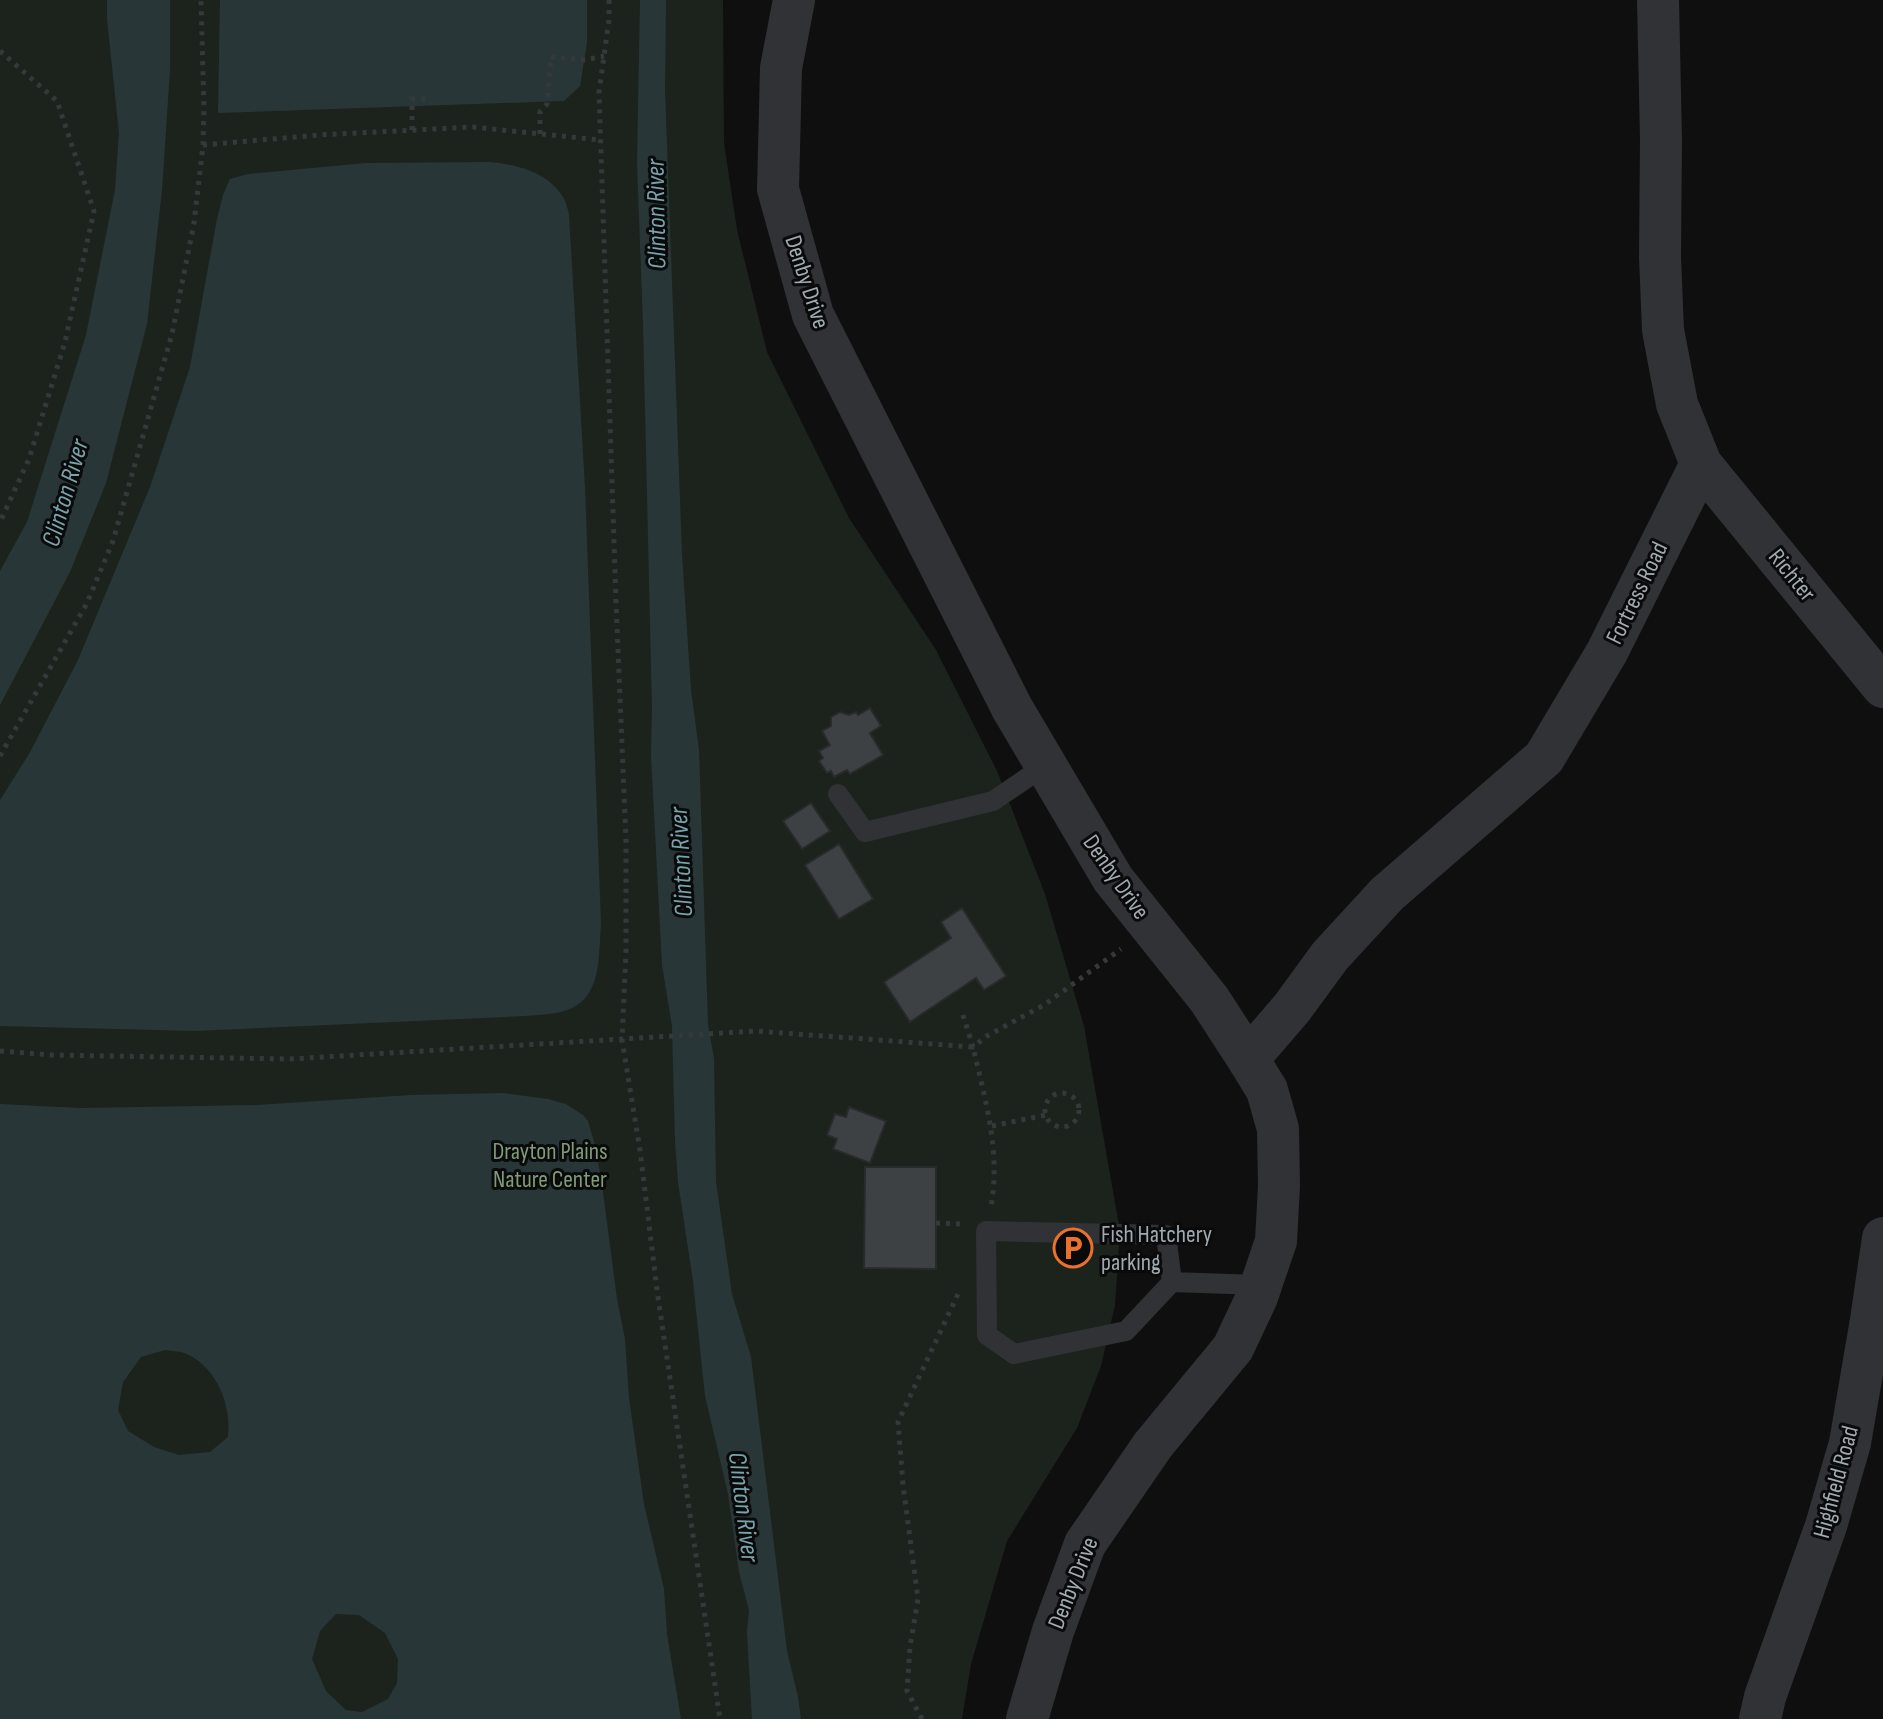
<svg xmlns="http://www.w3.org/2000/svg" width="1883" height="1719" font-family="'Sofia Sans Condensed',sans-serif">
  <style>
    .green { fill: #1c231c }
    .water { fill: #293638; fill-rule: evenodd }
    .building { fill: #3e4143; stroke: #292a2c; stroke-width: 2 }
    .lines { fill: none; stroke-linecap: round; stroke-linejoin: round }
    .path { stroke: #36393c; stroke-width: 5; stroke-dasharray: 4 6; stroke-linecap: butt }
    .service { stroke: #303235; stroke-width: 20 }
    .minor { stroke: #303235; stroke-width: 42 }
    .labels { text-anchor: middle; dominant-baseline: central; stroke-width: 6; stroke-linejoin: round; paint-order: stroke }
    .street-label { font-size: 24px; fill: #a0aab1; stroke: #0a0a0b }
    .park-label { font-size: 24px; fill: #809b78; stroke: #0a0a0b }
    .poi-label { font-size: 24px; fill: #a0aab1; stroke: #0a0a0b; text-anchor: start }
    .water-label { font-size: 26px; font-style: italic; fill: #78a3ac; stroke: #0a0a0b }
  </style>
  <rect width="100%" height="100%" fill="#0f0f10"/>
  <path class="green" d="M 0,0 L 723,0 L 724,143 L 737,230 L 767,352 L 849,518 L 936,650 L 997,771 L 1045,894 L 1084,1026 L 1120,1231 L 1115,1305 L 1101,1366 L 1077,1428 L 1007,1541 L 971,1664 L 962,1719 L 0,1719 Z"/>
  <g class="water">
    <path d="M 107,0 L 170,0 L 170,70 L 162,190 L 147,324 L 106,483 L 70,572 L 0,705 L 0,571 L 27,522 L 86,335 L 115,190 L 119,133 L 107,19 Z"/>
    <path d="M 220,0 L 587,0 L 587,43 L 580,86 L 564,101 L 218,113 Z"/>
    <path d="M 640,0 L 666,0 L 665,90 L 682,555 L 691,690 L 699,750 L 708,1025 L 714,1059 L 716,1182 L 732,1294 L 751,1357 L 787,1651 L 798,1697 L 801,1719 L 752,1719 L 747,1632 L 749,1610 L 739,1572 L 728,1494 L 705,1396 L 693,1281 L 678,1182 L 675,1141 L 672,1026 L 662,965 L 651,755 L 652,708 L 643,323 L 637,164 Z"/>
    <path d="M 489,162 C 515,164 548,172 563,197 C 566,202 568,209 569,215 L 585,487 L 601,924 C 598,961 603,1005 556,1013 C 545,1015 534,1015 524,1016 L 195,1031 L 0,1026 L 0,800 L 29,754 L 78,660 L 150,487 L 190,367 L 217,219 L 223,195 L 230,179 L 248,174 L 366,163 Z"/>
    <path d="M 503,1093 L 548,1099 L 566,1104 L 583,1115 L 588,1121 L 595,1145 L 602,1185 L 617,1299 L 625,1339 L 629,1398 L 644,1504 L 664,1589 L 667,1634 L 681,1719 L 0,1719 L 0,1104 L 80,1108 L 257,1105 L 411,1095 ZM 165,1350 C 171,1351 179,1351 184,1353 C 216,1365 232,1405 228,1437 L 210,1452 L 179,1455 L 154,1447 L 128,1431 L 118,1410 L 123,1382 L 141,1357 ZM 336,1614 L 359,1615 L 385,1633 L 398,1659 L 397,1683 L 388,1699 L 362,1712 L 346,1710 L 326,1691 L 312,1659 L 320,1631 Z"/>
  </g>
  <g class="building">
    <path d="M 870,708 L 881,726 L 870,733 L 883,755 L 850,774 L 847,770 L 834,777 L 831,771 L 827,773 L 819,761 L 823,758 L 819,751 L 830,745 L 822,731 L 831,726 L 831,717 L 840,712 L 849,715 L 856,712 L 858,715 Z"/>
    <path d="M 811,803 L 830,831 L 802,849 L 783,821 Z"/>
    <path d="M 839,844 L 873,899 L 839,919 L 805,865 Z"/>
    <path d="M 962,908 L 1006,976 L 984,990 L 976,978 L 910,1022 L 884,982 L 951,938 L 941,922 Z"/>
    <path d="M 849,1107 L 886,1121 L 870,1163 L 833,1149 L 837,1139 L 827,1135 L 835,1114 L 846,1117 Z"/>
    <path d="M 865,1167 L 936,1167 L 936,1269 L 864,1268 Z"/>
  </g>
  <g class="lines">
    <g class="path">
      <path d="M 609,0 L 609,20 L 599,92 L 616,602 L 626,840 L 626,951 L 622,1040 L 640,1150 L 657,1290 L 720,1719"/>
      <path d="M 0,51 L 57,101 L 94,211 L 65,342 L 29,459 L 0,522"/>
      <path d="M 412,130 L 412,99 L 427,99"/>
      <path d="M 540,134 L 540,112 L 547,104 L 551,57 L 585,60 L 604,56"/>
      <path d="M 203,145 L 319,135 L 473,127 L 600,140"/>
      <path d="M 0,756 L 87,603 L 113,541 L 172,334 L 194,223 L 203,145 L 204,108 L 201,0"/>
      <path d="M 963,1015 L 973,1047 L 987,1036 L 1044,1005 L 1121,949"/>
      <path d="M 0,1051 L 51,1055 L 290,1059 L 756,1031 L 973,1047 C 985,1099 1001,1152 991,1206"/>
      <circle cx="1062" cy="1110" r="17"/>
      <path d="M 992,1126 L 1046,1115"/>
      <path d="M 936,1223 L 963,1224"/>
      <path d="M 922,1719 L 907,1691 L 910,1647 L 918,1599 L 903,1485 L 898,1422 L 958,1294"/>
    </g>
    <g class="service">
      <path d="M 838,794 L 865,832 L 993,801 L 1046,765"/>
      <path d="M 1172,1282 L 1126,1331 L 1014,1354 L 987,1335 L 986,1231 L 1166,1235 L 1172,1282 L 1260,1285"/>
    </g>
    <g class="minor">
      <path d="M 794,0 L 781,68 L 778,189 L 813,315 L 1012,708 L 1113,879 L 1209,999 L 1248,1059 L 1267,1090 L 1278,1129 L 1279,1186 L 1276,1241 L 1257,1297 L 1233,1348 L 1153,1445 L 1085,1544 L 1053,1631 L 1027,1719"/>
      <path d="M 1658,0 L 1661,140 L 1660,257 L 1663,330 L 1677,404 L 1701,464 L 1883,687"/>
      <path d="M 1248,1059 L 1292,1008 L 1330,956 L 1387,894 L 1544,758 L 1607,652 L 1701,464"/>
      <path d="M 1760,1719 L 1765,1697 L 1826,1526 L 1850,1443 L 1871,1320 L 1883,1238"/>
    </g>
  </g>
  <defs>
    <symbol id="parking-ring" viewBox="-11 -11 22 22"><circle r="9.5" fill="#0a0a0b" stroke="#ea712d" stroke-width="1.5"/><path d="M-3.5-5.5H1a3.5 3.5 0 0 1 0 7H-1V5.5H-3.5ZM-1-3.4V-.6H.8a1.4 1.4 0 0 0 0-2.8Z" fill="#ea712d"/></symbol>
  </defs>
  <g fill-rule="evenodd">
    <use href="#parking-ring" x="1051" y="1226" width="44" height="44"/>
  </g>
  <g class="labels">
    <g class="street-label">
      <text transform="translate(807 282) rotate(72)">Denby Drive</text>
      <text transform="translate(1792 575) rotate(51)">Richter</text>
      <text transform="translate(1637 593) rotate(-64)">Fortress Road</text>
      <text transform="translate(1116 877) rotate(55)">Denby Drive</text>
      <text transform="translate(1836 1482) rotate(-75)">Highfield Road</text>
      <text transform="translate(1073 1583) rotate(-68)">Denby Drive</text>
    </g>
    <g class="park-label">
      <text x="550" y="1151">Drayton Plains<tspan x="550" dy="28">Nature Center</tspan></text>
    </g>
    <g class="poi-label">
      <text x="1101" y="1234">Fish Hatchery<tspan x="1101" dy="28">parking</tspan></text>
    </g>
    <g class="water-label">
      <text transform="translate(657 214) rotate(-91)">Clinton River</text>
      <text transform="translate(66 493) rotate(-74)">Clinton River</text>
      <text transform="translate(682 862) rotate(-93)">Clinton River</text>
      <text transform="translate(743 1507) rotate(83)">Clinton River</text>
    </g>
  </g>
</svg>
